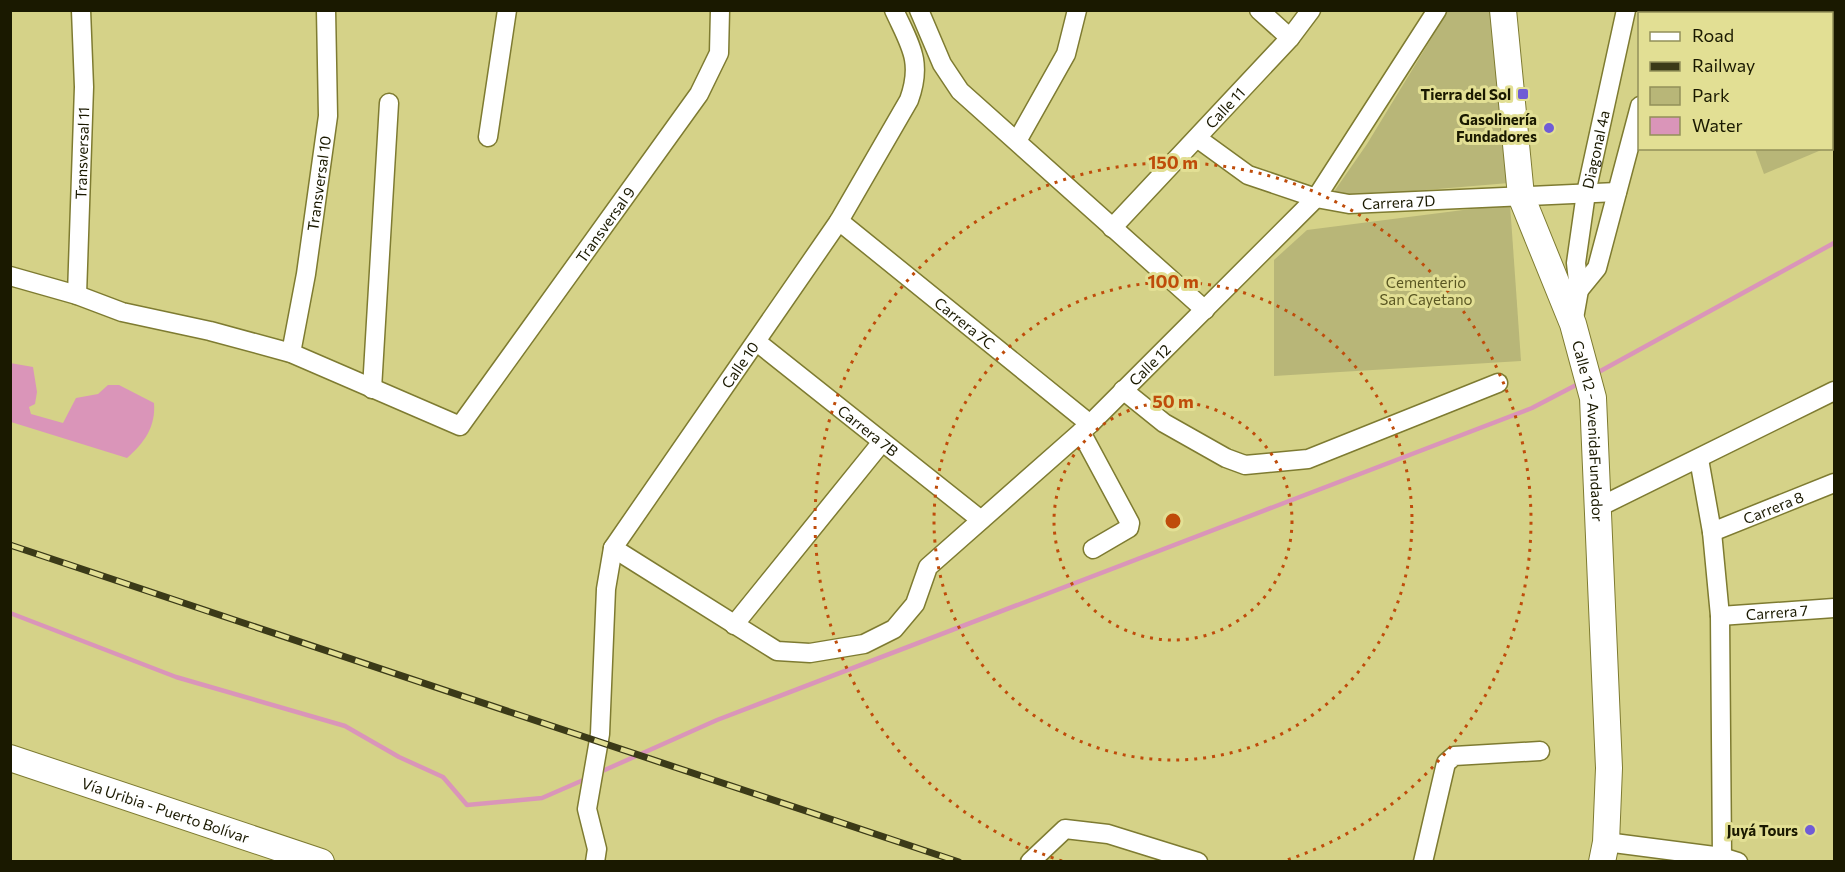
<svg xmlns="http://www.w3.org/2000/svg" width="1845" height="872" font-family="Commissioner,sans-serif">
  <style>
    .green { fill: #b8b678 }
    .water { fill: #da95b9 }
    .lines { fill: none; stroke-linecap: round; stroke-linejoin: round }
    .stream { stroke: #da95b9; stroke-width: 4.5 }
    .street-casing { stroke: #7e7b31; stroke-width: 21 }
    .secondary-casing { stroke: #7e7b31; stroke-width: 28 }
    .street { stroke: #fff; stroke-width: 18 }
    .secondary { stroke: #fff; stroke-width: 26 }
    .rail-casing { stroke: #3b3a18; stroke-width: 7 }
    .rail { stroke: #e2df94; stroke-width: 4.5; stroke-dasharray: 14; stroke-linecap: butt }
    .ring { fill: none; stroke: #bf4c0a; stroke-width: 3; stroke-dasharray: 3 6 }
    .poi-dot { fill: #705cd6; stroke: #e2df94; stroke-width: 2 }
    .labels { text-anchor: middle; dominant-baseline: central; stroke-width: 6; stroke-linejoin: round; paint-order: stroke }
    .poi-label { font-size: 15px; font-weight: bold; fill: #1a1900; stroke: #e2df94; text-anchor: end }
    .street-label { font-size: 15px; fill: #1a1900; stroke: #e2df94 }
    .park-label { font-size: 15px; fill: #5b5823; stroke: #e2df94 }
    .centre { fill: #bf4c0a; stroke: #e2df94; stroke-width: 3 }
    .ring-label { font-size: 18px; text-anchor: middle; font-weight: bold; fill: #bf4c0a; stroke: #e2df94; stroke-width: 6; stroke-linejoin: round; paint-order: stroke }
  </style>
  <rect width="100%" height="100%" fill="#d5d288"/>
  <g class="green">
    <path d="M 1448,11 L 1491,11 L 1509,183 L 1354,196 L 1333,193 L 1367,144 Z"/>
    <path d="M 1826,148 L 1764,174 L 1755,149 L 1755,148 Z"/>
    <path d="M 1510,204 L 1521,361 L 1274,376 L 1274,260 L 1307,230 Z"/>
  </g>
  <path class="water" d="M 10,363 L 33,367 L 37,392 L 35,404 L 29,407 L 31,414 L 63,423 L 76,398 L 98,394 L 108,385 L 119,385 L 154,403 C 156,427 144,443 127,458 L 11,422 Z"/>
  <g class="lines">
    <g class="stream">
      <path d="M 1595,374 L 1834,243"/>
      <path d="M 10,613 L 176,677 L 345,726 L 399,757 L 443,777 L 467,805 L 542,798 L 588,778"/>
      <path d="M 598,773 L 717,720 L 1532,408 L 1580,383"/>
    </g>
    <defs>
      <g id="street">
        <path d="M 919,10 L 942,64 L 960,91 L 1205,310"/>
        <path d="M 1259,10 L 1290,38"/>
        <path d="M 1659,14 L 1660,10"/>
        <path d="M 488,137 L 507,10"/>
        <path id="s1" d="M 1197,138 L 1248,175 L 1316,198 L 1349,204 L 1617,192"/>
        <path d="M 1017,141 L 1066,54 L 1077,10"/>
        <path id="s2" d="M 839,221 L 1090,424"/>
        <path id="s3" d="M 1112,228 L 1290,38 L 1311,10"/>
        <path id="s4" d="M 10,276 L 77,295 L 122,312 L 210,331 L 291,353 L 460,426 L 699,94 L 719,53 L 720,10"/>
        <path d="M 1579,290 L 1597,268 L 1640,106"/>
        <path id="s5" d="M 77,295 L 84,87 L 81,10"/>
        <path id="s6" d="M 1573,324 L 1579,290 L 1576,263 L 1586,193 L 1626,10"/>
        <path id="s7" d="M 757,342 L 981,520"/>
        <path id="s8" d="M 291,353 L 306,274 L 328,116 L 326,10"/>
        <path d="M 372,389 L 389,103"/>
        <path d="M 1123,390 L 1164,423 L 1226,458 L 1245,465 L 1308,459 L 1498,383"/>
        <path d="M 1081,432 L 1130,523 L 1129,528 L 1093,549"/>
        <path d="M 1699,459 L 1712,532 L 1720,616 L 1722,857"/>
        <path d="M 1597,508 L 1834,391"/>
        <path id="s9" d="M 1712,532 L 1834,483"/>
        <path id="s10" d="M 613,548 L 777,651 L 810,653 L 864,644 L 894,629 L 915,604 L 928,567 L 1090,424 L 1316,198 L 1437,10"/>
        <path id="s11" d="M 1720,616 L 1834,608"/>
        <path d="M 734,625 L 882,442"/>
        <path d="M 1606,842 L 1722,857 L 1738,862"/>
        <path id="s12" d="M 595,862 L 597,849 L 587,809 L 600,734 L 606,589 L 613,548 L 839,221 L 909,100 C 923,61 910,45 894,10"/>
        <path d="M 1030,862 L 1065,829 L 1108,834 L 1198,862"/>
        <path d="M 1423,862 L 1446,763 L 1454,756 L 1540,751"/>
      </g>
      <g id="secondary">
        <path id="s13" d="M 1503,10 L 1521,196 L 1573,324 L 1593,398 L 1609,768 L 1606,842 L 1602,862"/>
        <path id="s14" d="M 10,758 L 321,862"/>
      </g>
    </defs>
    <use href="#street" class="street-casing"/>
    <use href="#secondary" class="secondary-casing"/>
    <use href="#street" class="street"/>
    <use href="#secondary" class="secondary"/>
    <defs>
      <path id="rail" d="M 10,545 L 959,862"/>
    </defs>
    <use href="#rail" class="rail-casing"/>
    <use href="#rail" class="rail"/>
  </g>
  <g class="ring">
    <circle cx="1173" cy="521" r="119"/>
    <circle cx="1173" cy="521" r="239"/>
    <path d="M1062 861A358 358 0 1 1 1284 861"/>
  </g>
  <g class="poi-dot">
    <rect x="1517" y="88" width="12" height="12" rx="3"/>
    <circle cx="1549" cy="128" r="6"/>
    <circle cx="1810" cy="830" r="6"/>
  </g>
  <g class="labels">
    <g class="poi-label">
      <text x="1511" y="94">Tierra del Sol</text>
      <text x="1537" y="119">Gasolinería<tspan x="1537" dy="17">Fundadores</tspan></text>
      <text x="1798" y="830">Juyá Tours</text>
    </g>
    <g class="street-label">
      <text stroke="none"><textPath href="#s3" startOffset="165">Calle 11</textPath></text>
      <text stroke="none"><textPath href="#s6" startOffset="177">Diagonal 4a</textPath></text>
      <text stroke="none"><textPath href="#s5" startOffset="142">Transversal 11</textPath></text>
      <text stroke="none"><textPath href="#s8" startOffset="172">Transversal 10</textPath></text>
      <text stroke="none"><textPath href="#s1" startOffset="218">Carrera 7D</textPath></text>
      <text stroke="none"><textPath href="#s4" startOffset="724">Transversal 9</textPath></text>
      <text stroke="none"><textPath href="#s2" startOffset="162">Carrera 7C</textPath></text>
      <text stroke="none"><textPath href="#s12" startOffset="540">Calle 10</textPath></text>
      <text stroke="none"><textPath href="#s10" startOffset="687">Calle 12</textPath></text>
      <text stroke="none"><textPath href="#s7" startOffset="142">Carrera 7B</textPath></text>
      <text stroke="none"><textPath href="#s13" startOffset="434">Calle 12 - AvenidaFundador</textPath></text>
      <text stroke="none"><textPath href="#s9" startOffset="66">Carrera 8</textPath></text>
      <text stroke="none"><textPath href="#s11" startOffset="57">Carrera 7</textPath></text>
      <text stroke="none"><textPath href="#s14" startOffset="164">Vía Uribia - Puerto Bolívar</textPath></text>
    </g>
    <g class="park-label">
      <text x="1426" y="282">Cementerio<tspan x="1426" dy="17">San Cayetano</tspan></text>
    </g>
  </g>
  <circle cx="1173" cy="521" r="9" class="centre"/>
  <g class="ring-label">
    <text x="1173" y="169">150 m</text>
    <text x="1173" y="288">100 m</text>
    <text x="1173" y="408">50 m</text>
  </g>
  <rect width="1845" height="872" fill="none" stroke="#1a1900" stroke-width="24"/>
  <rect x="1638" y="12" width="195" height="138" fill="#e2df94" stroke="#929059" stroke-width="1.5"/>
  <rect x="1650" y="32" width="30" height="9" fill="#ffffff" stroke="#929059" stroke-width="1.5"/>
  <text x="1692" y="42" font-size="18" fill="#1a1900">Road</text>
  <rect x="1650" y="62" width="30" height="9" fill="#3b3a18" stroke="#929059" stroke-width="1.5"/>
  <text x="1692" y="72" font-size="18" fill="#1a1900">Railway</text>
  <rect x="1650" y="87" width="30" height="18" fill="#b8b678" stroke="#929059" stroke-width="1.5"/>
  <text x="1692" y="102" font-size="18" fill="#1a1900">Park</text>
  <rect x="1650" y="117" width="30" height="18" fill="#da95b9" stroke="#929059" stroke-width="1.5"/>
  <text x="1692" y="132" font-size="18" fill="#1a1900">Water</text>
</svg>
